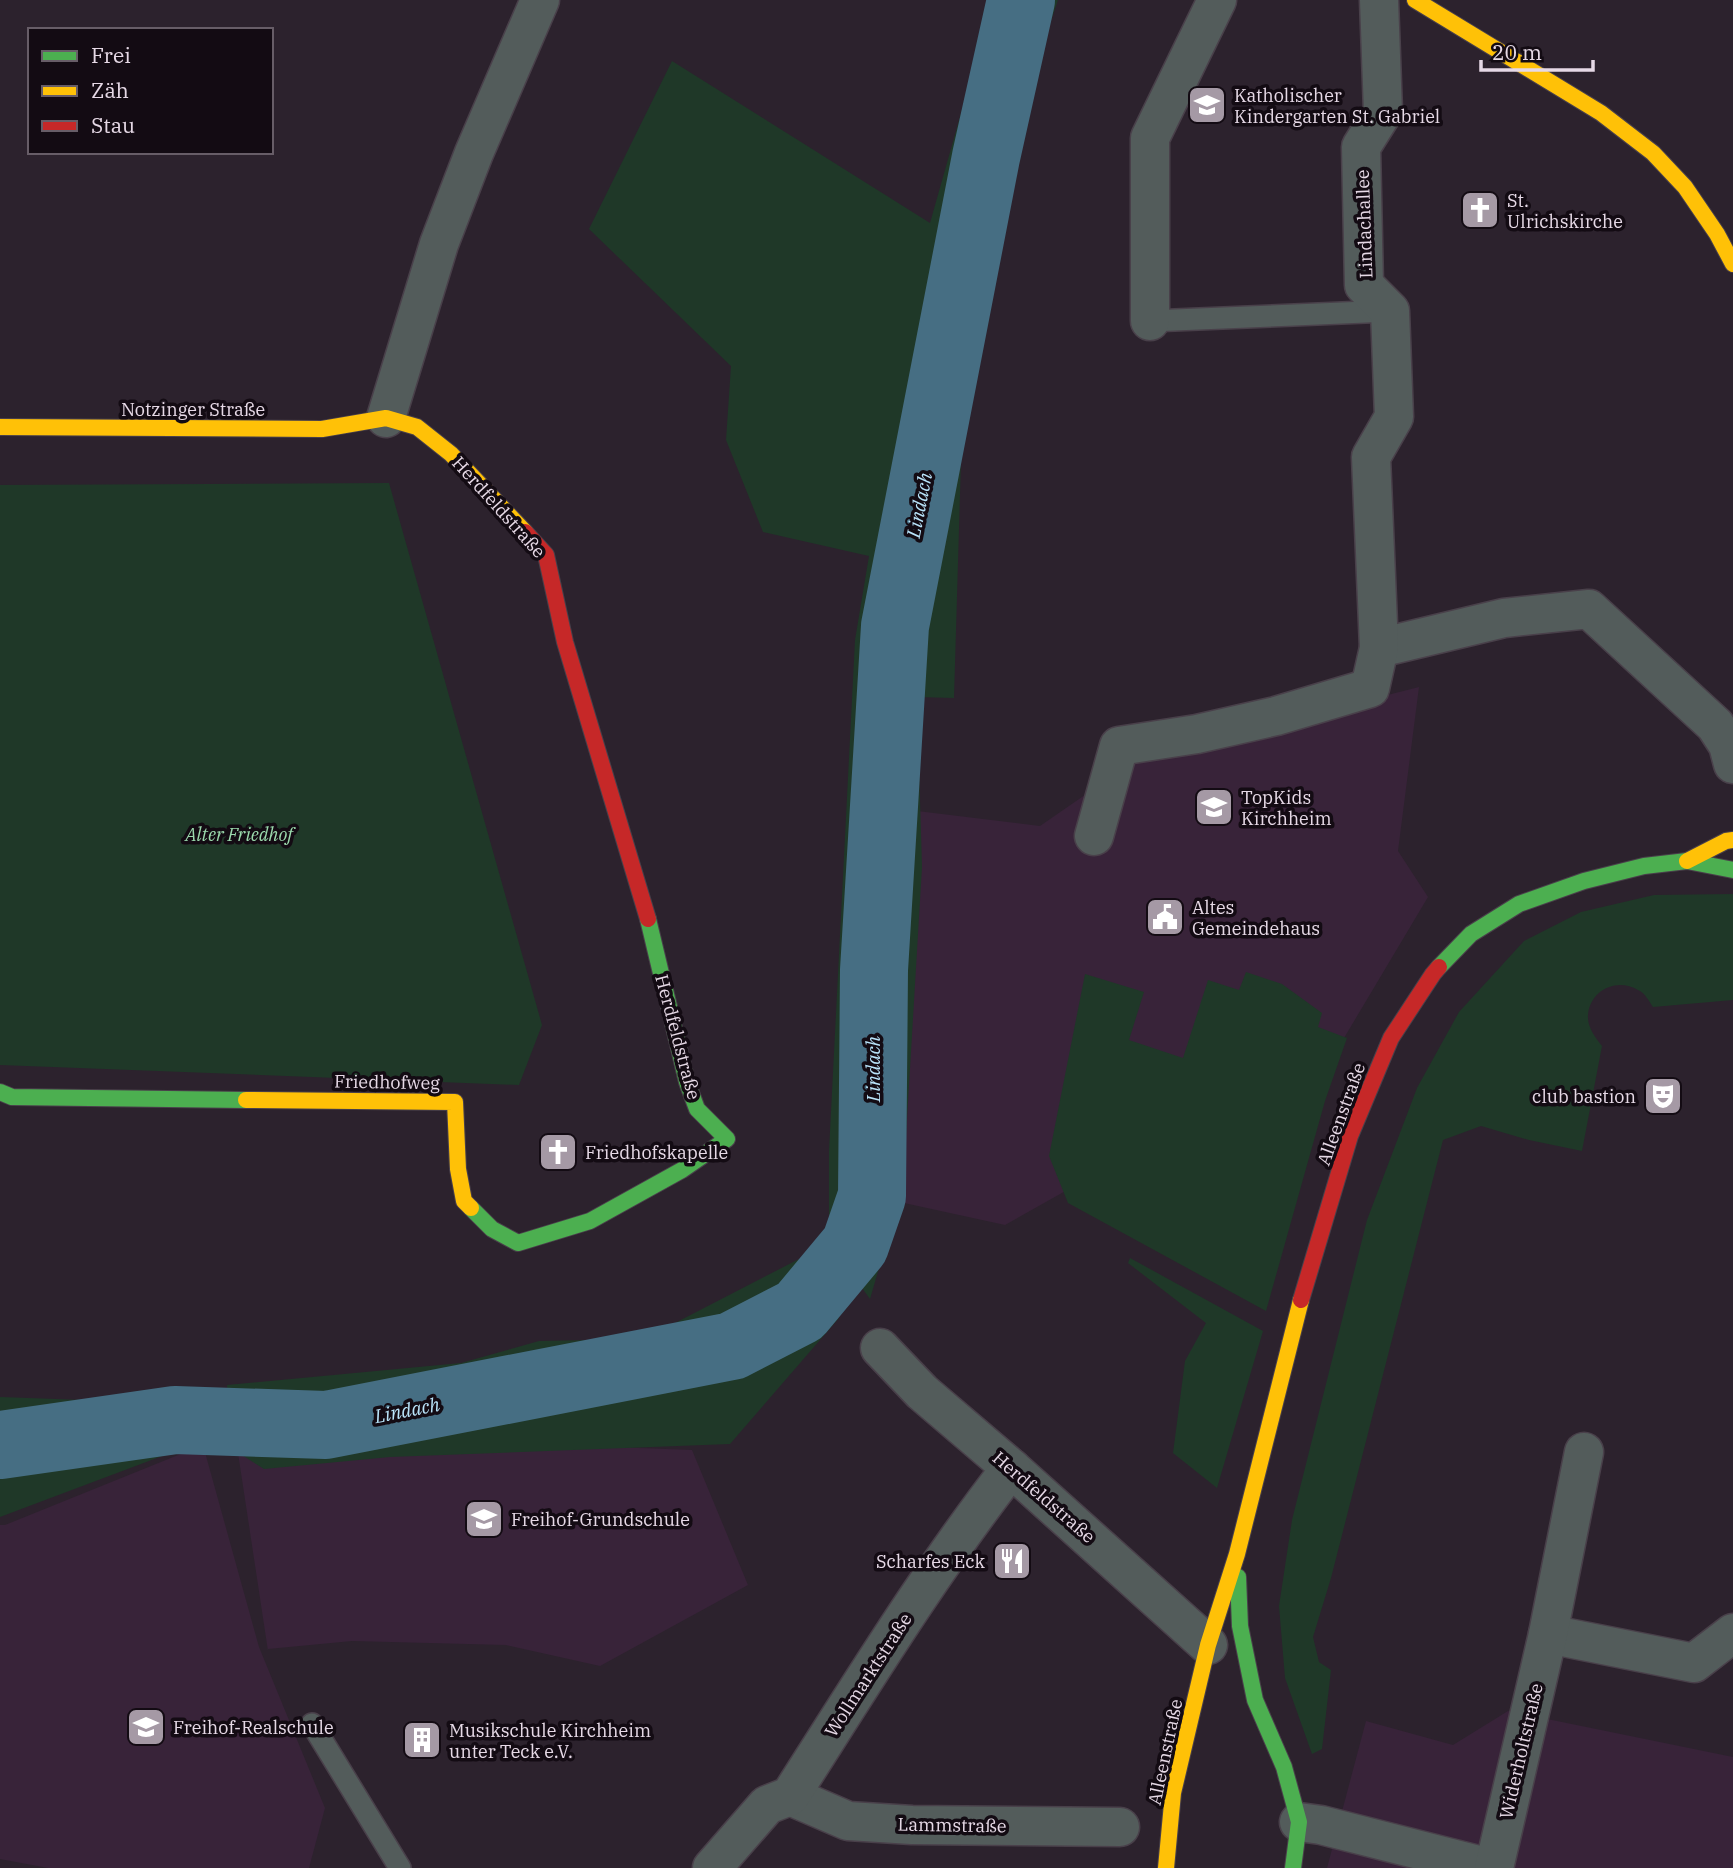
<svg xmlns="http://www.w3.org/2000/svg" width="1733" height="1868" font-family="'IBM Plex Serif',serif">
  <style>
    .built { fill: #382339 }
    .green { fill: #1f3828 }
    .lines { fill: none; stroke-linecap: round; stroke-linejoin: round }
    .river { stroke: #466e83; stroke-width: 68 }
    .lane-casing { stroke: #49404a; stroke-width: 24 }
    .street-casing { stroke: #49404a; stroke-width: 41 }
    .fast-casing { stroke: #49404a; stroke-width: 18 }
    .slow-casing { stroke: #49404a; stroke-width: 18 }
    .jam-casing { stroke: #49404a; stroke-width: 18 }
    .lane { stroke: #535c5b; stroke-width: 21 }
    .street { stroke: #535c5b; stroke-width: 38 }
    .fast { stroke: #4caf50; stroke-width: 16 }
    .slow { stroke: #ffc107; stroke-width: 16 }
    .jam { stroke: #c62828; stroke-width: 16 }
    .labels { text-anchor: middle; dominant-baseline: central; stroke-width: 7; stroke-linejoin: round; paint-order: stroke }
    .poi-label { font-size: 18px; fill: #e6d9e6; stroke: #130b13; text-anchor: start }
    .street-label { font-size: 18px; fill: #e6d9e6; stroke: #130b13 }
    .park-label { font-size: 18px; font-style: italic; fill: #9bdaad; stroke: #130b13 }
    .water-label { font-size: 19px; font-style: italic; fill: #bae5fb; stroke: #130b13 }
  </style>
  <rect width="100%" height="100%" fill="#2c222d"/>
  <g class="built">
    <path d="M 1419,687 L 1398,851 L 1428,897 L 1319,1080 L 1069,1189 L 1005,1225 L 872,1196 L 909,810 L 1040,826 L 1137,759 Z"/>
    <path d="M 431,1440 L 692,1450 L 748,1585 L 600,1666 L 506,1645 L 352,1641 L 268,1649 L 268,1651 L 238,1453 Z"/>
    <path d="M 203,1445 L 259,1647 L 325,1808 L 309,1868 L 48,1868 L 0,1859 L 0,1525 L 5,1525 Z"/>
    <path d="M 1508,1711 L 1733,1757 L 1733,1868 L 1327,1868 L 1366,1721 L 1453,1745 Z"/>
  </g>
  <g class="green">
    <path d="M 993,0 L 1058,0 L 1016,125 L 965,325 L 954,698 L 917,697 L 922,867 L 903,1186 L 870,1299 L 829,1242 L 829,1151 L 855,640 L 869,556 L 763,532 L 726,440 L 731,366 L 589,229 L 672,61 L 930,223 Z"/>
    <path d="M 389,483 L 542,1025 L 519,1085 L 0,1065 L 0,485 Z"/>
    <path d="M 1733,894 L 1733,1000 L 1653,1007 C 1649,1001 1645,993 1638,990 C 1617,977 1590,990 1588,1015 C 1587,1027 1595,1037 1602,1046 L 1582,1151 L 1529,1140 L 1481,1126 L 1443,1140 L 1331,1578 L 1313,1637 L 1319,1662 L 1331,1670 L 1322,1749 L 1312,1754 L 1285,1678 L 1279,1606 L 1292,1520 L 1367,1220 L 1417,1088 L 1459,1012 L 1524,941 L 1581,912 L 1654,895 Z"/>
    <path d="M 1246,972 L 1282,984 L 1322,1013 L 1318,1027 L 1347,1038 L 1325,1101 L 1266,1311 L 1068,1203 L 1049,1156 L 1085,974 L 1144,992 L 1129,1040 L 1183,1058 L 1208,980 L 1239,990 Z"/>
    <path d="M 1130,1258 L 1263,1331 L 1217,1488 L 1173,1453 L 1185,1361 L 1206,1323 L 1128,1263 Z"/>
    <path d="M 799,1259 L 839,1318 L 730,1444 L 390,1457 L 264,1469 L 231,1448 L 227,1385 L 461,1363 L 539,1341 L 644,1339 Z"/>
    <path d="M 0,1397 L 197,1404 L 202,1441 L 0,1517 Z"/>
  </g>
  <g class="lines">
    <path class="river" d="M 0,1445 L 175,1420 L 326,1425 L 732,1346 L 800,1311 L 855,1245 L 872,1196 L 874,970 L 895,626 L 986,157 L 1021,0"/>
    <defs>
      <g id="lane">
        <path d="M 1150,321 L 1390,311"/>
        <path d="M 312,1724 L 400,1868"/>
      </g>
      <g id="street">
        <path d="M 1150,321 L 1150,138 L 1217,0"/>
        <path d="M 386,418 L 439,244 L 474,153 L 540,0"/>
        <path d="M 1379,648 L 1504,618 L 1589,609 L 1715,725 L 1728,745 L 1733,764"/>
        <path d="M 1094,836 L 1119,746 L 1197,734 L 1276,716 L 1370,688 L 1379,648 L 1371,457 L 1394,417 L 1390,311 L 1364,285 L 1361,147 L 1383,112 L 1379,0"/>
        <path d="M 880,1348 L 922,1392 L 1011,1468 L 1208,1645"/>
        <path d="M 1548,1634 L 1694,1663 L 1733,1633"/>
        <path d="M 790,1796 L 848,1821 L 912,1825 L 1120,1827"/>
        <path d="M 1299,1822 L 1321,1825 L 1490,1868"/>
        <path d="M 712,1868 L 767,1805 L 790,1796 C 861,1685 930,1572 1011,1468"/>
        <path d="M 1494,1868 L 1548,1634 L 1584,1452"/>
      </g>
      <g id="fast">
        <path d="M 1439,967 L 1471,934 L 1519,904 L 1584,881 L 1644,866 L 1687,861 L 1733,870"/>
        <path d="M 0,1092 L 12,1097 L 246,1100"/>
        <path d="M 471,1208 L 492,1229 L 518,1243 L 590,1221 L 682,1170 L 727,1139 L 697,1109 L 687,1082 L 648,919"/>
        <path d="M 1238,1577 L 1240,1626 L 1255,1700 L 1284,1767 L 1299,1822 L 1293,1868"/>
      </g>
      <g id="slow">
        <path d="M 1415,0 L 1601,113 L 1653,153 L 1685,187 L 1717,234 L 1733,264"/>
        <path d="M 0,427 L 322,429 L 386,418 L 417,427 L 451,454 L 525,532"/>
        <path d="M 1687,861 L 1726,841 L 1733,840"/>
        <path d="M 246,1100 L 455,1102 L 458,1169 L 464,1201 L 471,1208"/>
        <path d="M 1166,1868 L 1173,1793 L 1208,1645 L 1237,1554 L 1301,1300"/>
      </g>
      <g id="jam">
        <path d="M 525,532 L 546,555 L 565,642 L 648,919"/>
        <path d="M 1301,1300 L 1350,1136 L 1391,1038 L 1433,974 L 1439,967"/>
      </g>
    </defs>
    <use href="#lane" class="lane-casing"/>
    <use href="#street" class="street-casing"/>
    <use href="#fast" class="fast-casing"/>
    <use href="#slow" class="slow-casing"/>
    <use href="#jam" class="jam-casing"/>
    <use href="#lane" class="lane"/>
    <use href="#street" class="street"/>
    <use href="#fast" class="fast"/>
    <use href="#slow" class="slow"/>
    <use href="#jam" class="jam"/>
  </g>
  <defs>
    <symbol id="school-square" viewBox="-11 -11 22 22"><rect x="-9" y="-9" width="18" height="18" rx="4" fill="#a599a5" stroke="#130b13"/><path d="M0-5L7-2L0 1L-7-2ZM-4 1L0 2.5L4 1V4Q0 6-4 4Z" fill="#fff"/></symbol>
    <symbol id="church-square" viewBox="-11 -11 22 22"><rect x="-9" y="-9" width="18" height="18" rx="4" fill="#a599a5" stroke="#130b13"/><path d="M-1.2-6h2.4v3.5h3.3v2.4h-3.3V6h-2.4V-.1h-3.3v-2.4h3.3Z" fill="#fff"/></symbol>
    <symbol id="civic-square" viewBox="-11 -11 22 22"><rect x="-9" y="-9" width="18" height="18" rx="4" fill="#a599a5" stroke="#130b13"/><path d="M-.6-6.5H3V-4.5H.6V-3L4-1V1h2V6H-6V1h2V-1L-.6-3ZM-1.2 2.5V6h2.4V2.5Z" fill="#fff"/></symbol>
    <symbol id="theatre-square" viewBox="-11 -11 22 22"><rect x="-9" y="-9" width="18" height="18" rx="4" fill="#a599a5" stroke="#130b13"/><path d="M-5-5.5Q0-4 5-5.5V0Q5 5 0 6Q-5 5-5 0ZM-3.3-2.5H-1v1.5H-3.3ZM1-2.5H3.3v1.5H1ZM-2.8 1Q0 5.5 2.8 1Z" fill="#fff"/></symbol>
    <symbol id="restaurant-square" viewBox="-11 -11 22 22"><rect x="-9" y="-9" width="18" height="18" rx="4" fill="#a599a5" stroke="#130b13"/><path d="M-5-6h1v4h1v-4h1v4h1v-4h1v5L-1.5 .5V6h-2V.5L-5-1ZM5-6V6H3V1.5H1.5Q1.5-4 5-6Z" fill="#fff"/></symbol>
    <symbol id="building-square" viewBox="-11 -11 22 22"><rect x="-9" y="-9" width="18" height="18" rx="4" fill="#a599a5" stroke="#130b13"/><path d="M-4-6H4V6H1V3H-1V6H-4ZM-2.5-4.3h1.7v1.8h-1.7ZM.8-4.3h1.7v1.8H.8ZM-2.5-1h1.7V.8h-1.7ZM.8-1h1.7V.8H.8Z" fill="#fff"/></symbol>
  </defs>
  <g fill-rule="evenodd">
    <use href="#school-square" x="1185" y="83" width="44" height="44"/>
    <use href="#church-square" x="1458" y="188" width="44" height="44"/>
    <use href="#school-square" x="1192" y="785" width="44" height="44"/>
    <use href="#civic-square" x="1143" y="895" width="44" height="44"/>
    <use href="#theatre-square" x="1641" y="1074" width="44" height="44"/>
    <use href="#church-square" x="536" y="1130" width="44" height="44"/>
    <use href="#school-square" x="462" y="1497" width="44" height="44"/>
    <use href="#restaurant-square" x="990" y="1539" width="44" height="44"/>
    <use href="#school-square" x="124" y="1705" width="44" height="44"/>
    <use href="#building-square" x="400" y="1718" width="44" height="44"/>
  </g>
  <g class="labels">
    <g class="poi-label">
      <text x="1234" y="95">Katholischer<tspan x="1234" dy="21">Kindergarten St. Gabriel</tspan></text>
      <text x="1507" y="200">St.<tspan x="1507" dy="21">Ulrichskirche</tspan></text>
      <text x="1241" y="797">TopKids<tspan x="1241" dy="21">Kirchheim</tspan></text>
      <text x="1192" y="907">Altes<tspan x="1192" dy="21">Gemeindehaus</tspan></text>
      <text x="1636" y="1096" text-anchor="end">club bastion</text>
      <text x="585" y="1152">Friedhofskapelle</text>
      <text x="511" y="1519">Freihof-Grundschule</text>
      <text x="985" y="1561" text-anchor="end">Scharfes Eck</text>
      <text x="173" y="1727">Freihof-Realschule</text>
      <text x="449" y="1730">Musikschule Kirchheim<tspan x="449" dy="21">unter Teck e.V.</tspan></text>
    </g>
    <g class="street-label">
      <text transform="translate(1364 224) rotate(-92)">Lindachallee</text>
      <text x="193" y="409">Notzinger Straße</text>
      <text transform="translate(499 507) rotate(48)">Herdfeldstraße</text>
      <text transform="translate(678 1037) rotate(75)">Herdfeldstraße</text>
      <text transform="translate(387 1082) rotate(1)">Friedhofweg</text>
      <text transform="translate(1341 1114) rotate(-70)">Alleenstraße</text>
      <text transform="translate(1044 1497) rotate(41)">Herdfeldstraße</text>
      <text transform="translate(868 1675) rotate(-57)">Wollmarktstraße</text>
      <text transform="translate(1521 1751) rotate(-77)">Widerholtstraße</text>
      <text transform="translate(1165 1752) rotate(-78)">Alleenstraße</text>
      <text transform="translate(952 1825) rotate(1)">Lammstraße</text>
    </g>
    <g class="park-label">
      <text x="239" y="834">Alter Friedhof</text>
    </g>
    <g class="water-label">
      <text transform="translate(919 505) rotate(-79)">Lindach</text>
      <text transform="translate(873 1069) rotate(-90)">Lindach</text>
      <text transform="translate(407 1410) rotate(-11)">Lindach</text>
    </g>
  </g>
  <rect x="28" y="28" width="245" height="126" fill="#130b13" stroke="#675d67" stroke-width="2"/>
  <rect x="42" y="51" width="35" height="10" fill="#4caf50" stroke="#675d67" stroke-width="2"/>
  <text x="91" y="63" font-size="21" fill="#e6d9e6">Frei</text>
  <rect x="42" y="86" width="35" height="10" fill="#ffc107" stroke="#675d67" stroke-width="2"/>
  <text x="91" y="98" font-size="21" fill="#e6d9e6">Zäh</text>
  <rect x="42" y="121" width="35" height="10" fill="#c62828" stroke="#675d67" stroke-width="2"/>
  <text x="91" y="133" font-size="21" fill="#e6d9e6">Stau</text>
  <path d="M1481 60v10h112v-10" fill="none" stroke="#e6d9e6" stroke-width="3.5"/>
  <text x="1492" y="60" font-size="21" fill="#e6d9e6" stroke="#130b13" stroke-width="5" paint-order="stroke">20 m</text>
</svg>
